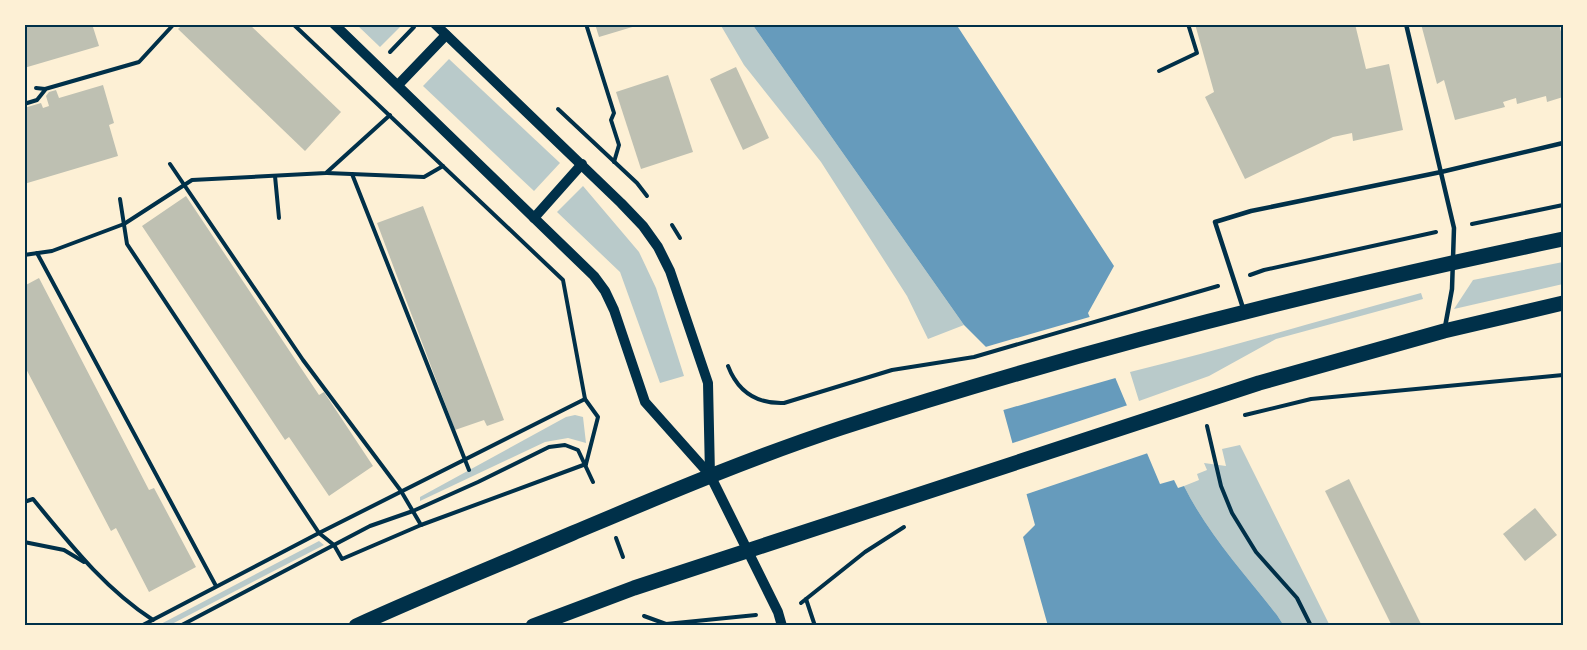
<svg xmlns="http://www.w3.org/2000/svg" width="1587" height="650" font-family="'IBM Plex Serif',serif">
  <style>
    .green { fill: #b9caca }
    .water { fill: #669bbc }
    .pier { fill: #fdf0d5 }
    .building { fill: #bec0b2 }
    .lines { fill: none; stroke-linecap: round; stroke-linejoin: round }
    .path { stroke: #003049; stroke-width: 4 }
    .service { stroke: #003049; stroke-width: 4.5 }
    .tertiary { stroke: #003049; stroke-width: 10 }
    .primary { stroke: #003049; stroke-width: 15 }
    .neatline { fill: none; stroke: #003049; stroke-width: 2 }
  </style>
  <rect width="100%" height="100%" fill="#fdf0d5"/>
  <g class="green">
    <path d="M 356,24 L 403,24 L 380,47 Z"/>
    <path d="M 720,24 L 752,24 L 964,325 L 928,339 L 907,296 L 821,162 L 744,65 Z"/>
    <path d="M 449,59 L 560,163 L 534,191 L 423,86 Z"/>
    <path d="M 583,186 L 639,252 L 656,288 L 684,376 L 660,383 L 620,272 L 557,212 Z"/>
    <path d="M 1563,262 L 1563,284 L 1454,309 L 1473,280 Z"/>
    <path d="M 1421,293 L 1423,299 L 1276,339 L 1209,376 L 1139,401 L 1130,372 C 1228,348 1324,319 1421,293 Z"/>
    <path d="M 575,415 L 583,417 L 586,443 L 568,438 L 545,442 L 420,501 L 420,497 L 566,417 Z"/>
    <path d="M 1240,445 L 1330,626 L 1284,626 L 1277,615 C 1244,573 1208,534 1184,486 L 1199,480 L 1197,474 L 1207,470 L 1204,463 L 1226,466 L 1222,449 Z"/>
    <path d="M 319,541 L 324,545 L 168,626 L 157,626 Z"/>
  </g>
  <path class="water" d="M 752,24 L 956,24 L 1114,266 L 1088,313 L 1160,484 L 1174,480 L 1178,488 L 1184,486 C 1208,534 1244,573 1277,615 L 1284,626 L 1048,626 L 1023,537 L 1035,525 L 986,347 L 964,325 Z"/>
  <g class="pier">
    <path d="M 1093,316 L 1119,377 L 1000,411 L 982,348 Z"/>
    <path d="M 1131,404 L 1151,452 L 1024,495 L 1010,444 Z"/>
  </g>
  <g class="building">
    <path d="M 24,24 L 92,24 L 99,46 L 24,68 Z"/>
    <path d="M 183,24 L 249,24 L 341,112 L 305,151 L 178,29 Z"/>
    <path d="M 595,24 L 639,24 L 639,25 L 599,37 Z"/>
    <path d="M 1195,24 L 1355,24 L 1366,69 L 1389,64 L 1403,130 L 1353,141 L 1352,133 L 1333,137 L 1245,179 L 1205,97 L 1214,92 Z"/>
    <path d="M 1421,24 L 1559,24 L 1563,39 L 1563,97 L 1547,102 L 1546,96 L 1517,104 L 1516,98 L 1503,102 L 1505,107 L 1455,120 L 1444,80 L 1437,84 Z"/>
    <path d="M 736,67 L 769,138 L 743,150 L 710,79 Z"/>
    <path d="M 668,75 L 693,152 L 641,169 L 616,92 Z"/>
    <path d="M 103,85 L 114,123 L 109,125 L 118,156 L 24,184 L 24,108 L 41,103 L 43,108 L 49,106 L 46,96 L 49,92 L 56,90 L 59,98 Z"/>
    <path d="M 186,196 L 319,395 L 324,392 L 373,466 L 329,496 L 289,437 L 285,440 L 142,226 Z"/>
    <path d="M 423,206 L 504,420 L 487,426 L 484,420 L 455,430 L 377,223 Z"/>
    <path d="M 39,278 L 149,490 L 154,488 L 196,567 L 149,592 L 116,528 L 111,531 L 24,365 L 24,286 Z"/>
    <path d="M 1349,479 L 1422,626 L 1392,626 L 1325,491 Z"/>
    <path d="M 1535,508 L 1557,535 L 1525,561 L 1503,534 Z"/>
  </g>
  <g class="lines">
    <g class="path">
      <path d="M 293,24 L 563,280 L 585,399 L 598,417 L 586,464"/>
      <path d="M 586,24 L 614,113 L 611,120 L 619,145 L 614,162"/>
      <path d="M 390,52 L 414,27"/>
      <path d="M 1159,71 L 1197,53 L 1188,24"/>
      <path d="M 36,88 L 45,89 L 139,62 L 174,24"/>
      <path d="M 24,104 L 37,100 L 45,90"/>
      <path d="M 558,109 L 637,183 L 647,196"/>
      <path d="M 170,164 L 303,360 L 401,491 L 421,525 L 586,464"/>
      <path d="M 327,173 L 424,177 L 443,166"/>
      <path d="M 352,174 L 469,470"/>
      <path d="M 275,176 L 279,218"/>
      <path d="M 120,199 L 127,244 L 319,533 L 334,545 L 342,559 L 421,525"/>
      <path d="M 1472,224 L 1563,205"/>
      <path d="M 672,225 L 680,238"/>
      <path d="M 37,253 L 216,586"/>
      <path d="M 24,255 L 52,251 L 124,224 L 192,180 L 326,173 L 390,115"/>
      <path d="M 1250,275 L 1264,270 L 1436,232"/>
      <path d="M 728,366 C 738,392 757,404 784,403 L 892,370 L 974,357 L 1218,286"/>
      <path d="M 1245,415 L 1311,399 L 1563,375"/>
      <path d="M 1207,426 L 1221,486 L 1232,513 L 1256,552 L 1297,598 L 1311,626"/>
      <path d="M 24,502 L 33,499 C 70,544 104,588 153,620"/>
      <path d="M 616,538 L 623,557"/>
      <path d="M 24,542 L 64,550 L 84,562"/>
      <path d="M 806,599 L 815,626"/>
      <path d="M 801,603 L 865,552 L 904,527"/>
      <path d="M 644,616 L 666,624 L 756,615"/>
      <path d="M 141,626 L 319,533 L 585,399"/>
      <path d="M 180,626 L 370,526 L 413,511 L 478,482 L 549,447 L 565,445 L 578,450 L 593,482"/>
    </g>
    <g class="service">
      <path d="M 1406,24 L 1454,228 L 1452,289 L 1445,327"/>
      <path d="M 1244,311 L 1215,222 L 1251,211 L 1441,172 L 1563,143"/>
    </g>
    <g class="tertiary">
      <path d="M 334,24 L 594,276 L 605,291 L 614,310 L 645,402 L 710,475 L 778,612 L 782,626"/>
      <path d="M 435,24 L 621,203 L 643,226 L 658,247 L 670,271 L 708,383 L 710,475"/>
      <path d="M 398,85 L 446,35"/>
      <path d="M 534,218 L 582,164"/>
    </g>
    <g class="primary">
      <path d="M 356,626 C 428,593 501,564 573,533 C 661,496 750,458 841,428 C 1077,351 1319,290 1563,239"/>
      <path d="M 533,626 L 634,588 L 1259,383 L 1444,331 L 1563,303"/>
    </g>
  </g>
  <rect width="1587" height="650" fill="none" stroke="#fdf0d5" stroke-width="51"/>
  <rect x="26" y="26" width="1536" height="598" class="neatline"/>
</svg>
